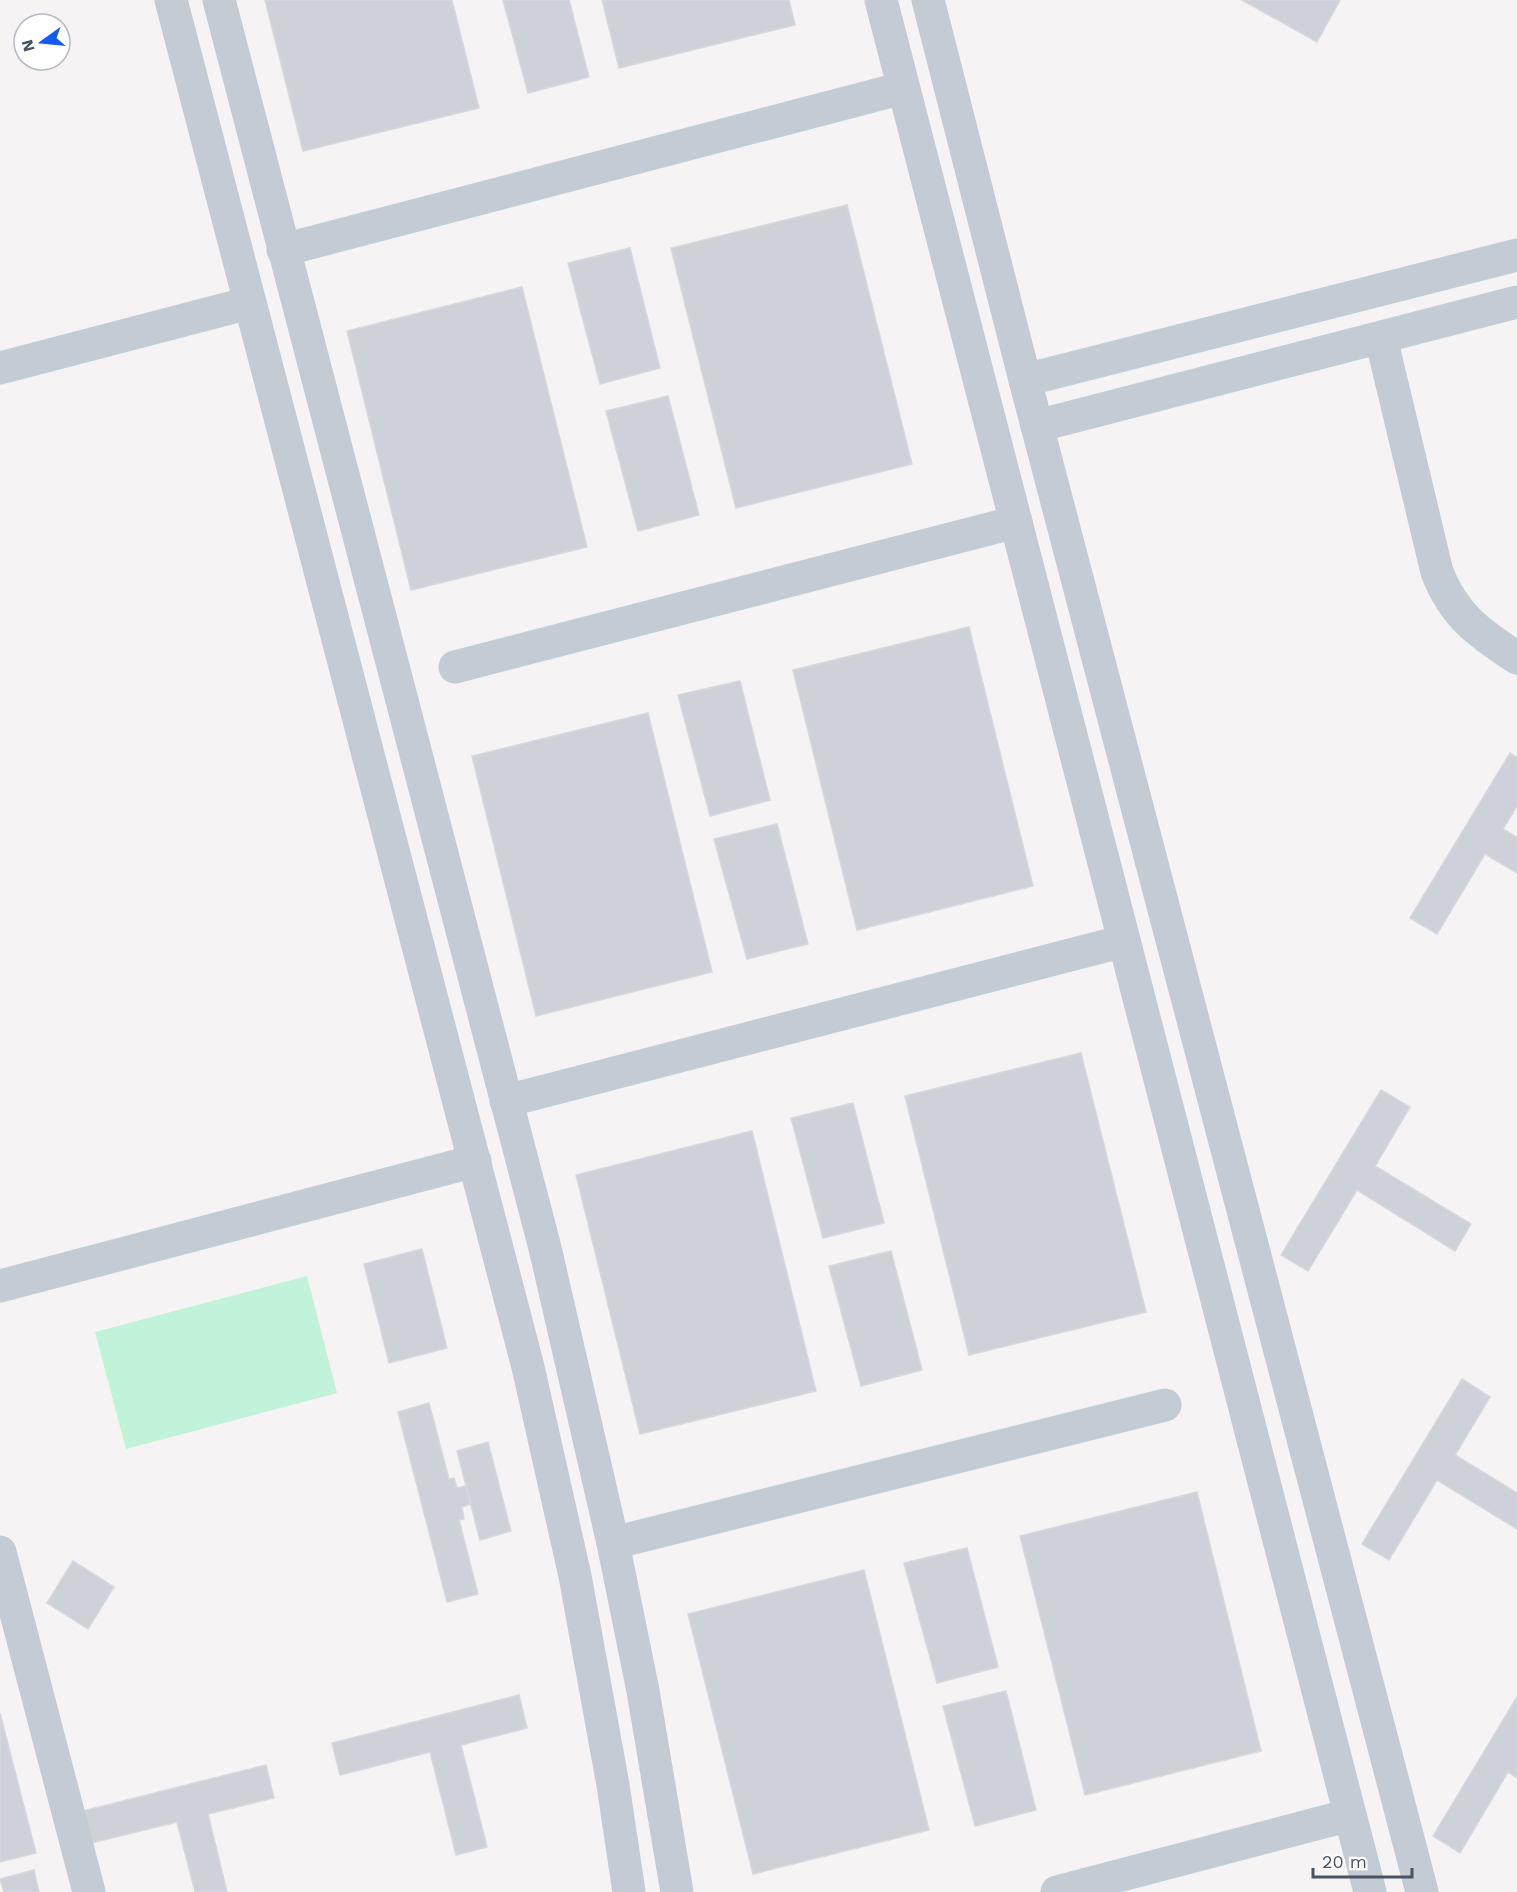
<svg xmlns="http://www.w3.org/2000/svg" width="1517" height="1892" font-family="'Work Sans',sans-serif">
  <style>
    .green { fill: #c1f3da }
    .building { fill: #cfd1d8; stroke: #d7d8de; stroke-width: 1.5 }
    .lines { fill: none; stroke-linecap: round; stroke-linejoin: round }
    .minor { stroke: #c3cbd4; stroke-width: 33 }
  </style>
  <rect width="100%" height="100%" fill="#f5f3f3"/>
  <path class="green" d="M 307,1276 L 337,1393 L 126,1449 L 95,1332 Z"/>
  <g class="building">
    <path d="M 265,0 L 452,0 L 479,108 L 303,151 Z"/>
    <path d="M 503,0 L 569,0 L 589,77 L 528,93 Z"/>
    <path d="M 602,0 L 789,0 L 795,25 L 619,68 Z"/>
    <path d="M 1242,0 L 1340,0 L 1317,42 Z"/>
    <path d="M 847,205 L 912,464 L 736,508 L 671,248 Z"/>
    <path d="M 630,248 L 660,368 L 600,384 L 568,263 Z"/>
    <path d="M 522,287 L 587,547 L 411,590 L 347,331 Z"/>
    <path d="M 668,396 L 699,515 L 638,531 L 606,411 Z"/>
    <path d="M 969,627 L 1033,886 L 857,930 L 793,670 Z"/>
    <path d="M 740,681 L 770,800 L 710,816 L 678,695 Z"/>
    <path d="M 648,713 L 712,972 L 536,1016 L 472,756 Z"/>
    <path d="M 1510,753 L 1517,757 L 1517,806 L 1503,829 L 1517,837 L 1517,873 L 1485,854 L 1437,934 L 1410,918 Z"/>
    <path d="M 777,824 L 808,944 L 747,959 L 714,839 Z"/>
    <path d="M 1081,1053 L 1146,1312 L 969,1355 L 905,1096 Z"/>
    <path d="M 1381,1090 L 1410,1107 L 1375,1166 L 1471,1224 L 1455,1251 L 1357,1190 L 1308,1271 L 1281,1255 Z"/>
    <path d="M 853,1103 L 884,1223 L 823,1238 L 791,1118 Z"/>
    <path d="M 752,1131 L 816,1391 L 640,1434 L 576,1175 Z"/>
    <path d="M 422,1249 L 447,1348 L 389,1363 L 364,1264 Z"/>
    <path d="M 891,1251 L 922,1370 L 861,1386 L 829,1266 Z"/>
    <path d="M 1462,1379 L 1490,1397 L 1455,1455 L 1517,1493 L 1517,1529 L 1437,1480 L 1389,1560 L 1362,1544 Z"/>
    <path d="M 429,1403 L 449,1479 L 454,1478 L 457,1488 L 466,1486 L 471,1504 L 462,1507 L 464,1519 L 459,1520 L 478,1594 L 447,1602 L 398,1412 Z"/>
    <path d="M 488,1442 L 511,1531 L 480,1540 L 457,1451 Z"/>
    <path d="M 1197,1492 L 1261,1751 L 1085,1795 L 1020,1536 Z"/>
    <path d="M 967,1548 L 998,1667 L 937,1683 L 904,1563 Z"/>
    <path d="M 73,1561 L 114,1587 L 88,1629 L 47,1603 Z"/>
    <path d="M 864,1570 L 929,1830 L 753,1874 L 688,1614 Z"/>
    <path d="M 1006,1691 L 1036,1810 L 975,1826 L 943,1706 Z"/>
    <path d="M 519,1695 L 527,1728 L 461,1745 L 487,1847 L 456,1855 L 430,1752 L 340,1775 L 332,1743 Z"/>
    <path d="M 1517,1697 L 1517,1778 L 1508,1772 L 1460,1853 L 1433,1836 Z"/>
    <path d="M 0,1713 L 36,1853 L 0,1862 Z"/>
    <path d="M 266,1765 L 274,1798 L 208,1814 L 227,1892 L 195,1892 L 177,1822 L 87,1844 L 79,1812 Z"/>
    <path d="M 34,1870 L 39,1892 L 4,1892 L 0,1879 Z"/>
  </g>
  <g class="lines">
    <g class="minor">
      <path d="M 171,0 L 528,1367 L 575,1576 L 613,1785 L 629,1892"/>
      <path d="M 219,0 L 545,1248 L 613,1543 L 643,1691 L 677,1892"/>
      <path d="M 881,0 L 1370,1892"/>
      <path d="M 928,0 L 1025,380 L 1422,1892"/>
      <path d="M 283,250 L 903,88"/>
      <path d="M 1381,338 L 1437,572 C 1454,616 1479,633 1517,658"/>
      <path d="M 0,368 L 249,303"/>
      <path d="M 1025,380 L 1517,255"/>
      <path d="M 1037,426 L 1517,302"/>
      <path d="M 455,667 L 1016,522"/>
      <path d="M 506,1101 L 1124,941"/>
      <path d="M 0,1286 L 475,1161"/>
      <path d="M 613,1543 L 1165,1405"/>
      <path d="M 0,1552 L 89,1892"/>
      <path d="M 1057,1892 L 1350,1815"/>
    </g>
  </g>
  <g transform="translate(42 42) rotate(255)"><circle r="28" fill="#ffffff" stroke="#b6bac0" stroke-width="1.5"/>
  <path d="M0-4.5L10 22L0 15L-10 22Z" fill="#135bef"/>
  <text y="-9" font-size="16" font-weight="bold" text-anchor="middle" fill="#495362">N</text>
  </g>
  <path d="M1313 1868v9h99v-9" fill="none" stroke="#495362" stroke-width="3"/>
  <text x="1322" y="1868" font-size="18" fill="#495362" stroke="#ffffff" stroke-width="4.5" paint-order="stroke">20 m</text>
</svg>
